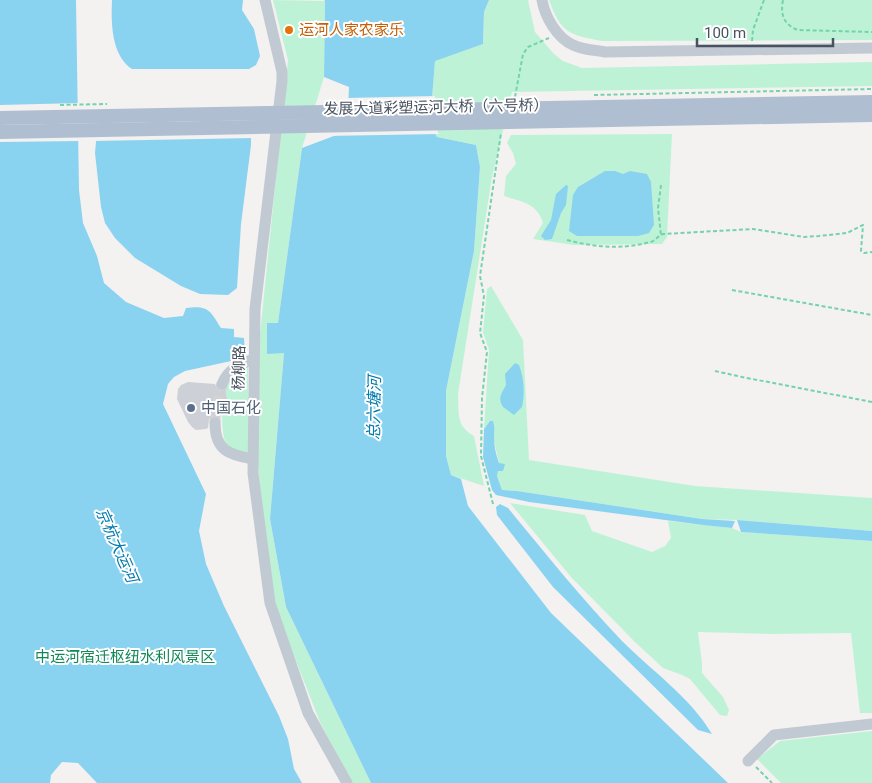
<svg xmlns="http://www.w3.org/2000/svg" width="872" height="783" font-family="Roboto,'Noto Sans SC',sans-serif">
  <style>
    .green { fill: #bef2d7 }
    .water { fill: #89d3f1 }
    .pier { fill: #f4f1f1 }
    .building { fill: #cdd0d6 }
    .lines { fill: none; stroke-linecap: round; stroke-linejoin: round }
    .minor-tunnel { stroke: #d2d1d4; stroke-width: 11; stroke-dasharray: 11 5.5; stroke-linecap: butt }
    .path { stroke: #74d3ac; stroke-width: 2; stroke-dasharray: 4 2.5; stroke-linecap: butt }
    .minor { stroke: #c1cad3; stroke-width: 11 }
    .path-bridge { stroke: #74d3ac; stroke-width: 2; stroke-dasharray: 4 2.5; stroke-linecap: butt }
    .major-bridge { stroke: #b0bed1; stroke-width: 14 }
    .food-dot { fill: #e8710a; stroke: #fff; stroke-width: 2 }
    .service-dot { fill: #5c6f8a; stroke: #fff; stroke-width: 2 }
    .labels { text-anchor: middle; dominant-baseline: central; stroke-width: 4; stroke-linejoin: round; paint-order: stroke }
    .food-label { font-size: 15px; fill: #c56008; stroke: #fff; text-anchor: start }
    .street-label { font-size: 15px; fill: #485260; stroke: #fff }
    .service-label { font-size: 15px; fill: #4e5e75; stroke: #fff; text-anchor: start }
    .park-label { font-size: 15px; fill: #128757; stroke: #fff }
    .water-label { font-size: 16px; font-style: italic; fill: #057cae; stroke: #fff }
  </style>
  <rect width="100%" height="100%" fill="#f4f1f1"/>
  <g class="green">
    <path d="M 273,0 L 325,1 L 324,77 L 302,148 L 278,323 L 267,323 L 284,353 L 270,519 L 286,607 L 371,783 L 352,783 L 320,722 L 274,605 L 264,531 L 258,464 L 258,354 L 288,60 Z"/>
    <path d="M 489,0 L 528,0 L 535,32 L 554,54 L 563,61 L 582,68 L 872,62 L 872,86 L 512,92 L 492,177 L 458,394 C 459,414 456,426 474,436 L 484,486 L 451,475 L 446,456 L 446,391 L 474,251 L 480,167 L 476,145 L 437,137 L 430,123 L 435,60 L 483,44 L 484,12 Z"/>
    <path d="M 549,0 L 872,0 L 872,40 L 602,41 C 569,35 561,33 549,0 Z"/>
    <path d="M 672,134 L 667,237 L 662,244 L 574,245 L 533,239 L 543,223 C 537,203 522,202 504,196 L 506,176 L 516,164 L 513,153 L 507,143 L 511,135 Z"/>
    <path d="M 491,286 L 523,340 L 529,460 L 695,486 L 872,498 L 872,531 L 737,520 L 702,519 L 517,491 L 502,490 L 497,476 L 499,463 L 494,441 L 494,423 L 490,421 L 484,429 L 489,350 L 483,332 L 487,289 Z"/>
    <path d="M 248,364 L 249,454 C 240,453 231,452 226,443 C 220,432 221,386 229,378 C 234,372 243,368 248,364 Z"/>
    <path d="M 510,503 L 585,515 L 592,531 L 652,552 L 665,546 L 671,538 L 668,521 L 732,528 L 741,532 L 872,541 L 872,713 L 860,713 L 851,633 L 771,634 L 698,632 L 702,663 L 702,673 L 723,697 L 729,710 L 727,716 L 720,715 L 690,679 L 682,675 L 663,668 L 636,643 L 571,577 Z"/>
    <path d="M 872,731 L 872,783 L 781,783 L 757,759 L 780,741 Z"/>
  </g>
  <g class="water">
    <path d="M 0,0 L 76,0 L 79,190 L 83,223 L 97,256 L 104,283 L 126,302 L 164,318 L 183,316 L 186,308 C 208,305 210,310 221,328 L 234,329 L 234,337 L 244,338 L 245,358 L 185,371 L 174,377 L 168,384 L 163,404 L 206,494 L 199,531 L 206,564 L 224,606 L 279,716 L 288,739 L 294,769 L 302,783 L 97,783 L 78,763 L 62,762 L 51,775 L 50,783 L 0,783 Z"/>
    <path d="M 112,0 L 243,0 L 242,10 L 254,29 L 260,56 L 256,65 L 249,69 L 132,69 C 111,55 111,22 112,0 Z"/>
    <path d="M 324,0 L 489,0 L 484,12 L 483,44 L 435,61 L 430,123 L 437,137 L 476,145 L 480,167 L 474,251 L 446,391 L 446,456 L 451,475 L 461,479 L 468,506 L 551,613 L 728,783 L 371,783 L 286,607 L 270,519 L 284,353 L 267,354 L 267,323 L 278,323 L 302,148 L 347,131 L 349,87 L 324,77 L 325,1 Z"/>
    <path d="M 251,104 L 251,145 L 241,224 L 237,288 L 228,295 L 200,294 L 181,286 L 135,258 L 115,238 L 105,223 L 101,207 L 95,153 L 99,109 Z"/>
    <path d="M 605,171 L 615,171 L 623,174 L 630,171 L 647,174 L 651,182 L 654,225 L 649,233 L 638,236 L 577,236 L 569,231 L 573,195 L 578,187 Z"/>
    <path d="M 566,185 L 568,186 L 566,205 L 561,213 L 552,239 L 545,240 L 541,236 L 551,220 L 556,194 Z"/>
    <path d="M 515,363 L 519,365 C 524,378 525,393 522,407 L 514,415 L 503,407 C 497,398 502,393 506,385 L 505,374 Z"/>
    <path d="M 490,421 L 493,421 C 495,426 494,432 494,438 C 494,446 496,455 499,463 L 505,464 L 503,471 L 498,471 L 497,476 L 502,490 L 517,491 L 702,519 L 735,521 L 732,528 L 703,525 L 529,502 L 496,495 L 492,490 L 483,457 L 484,429 Z"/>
    <path d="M 500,504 L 508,508 C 545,553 582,599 622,641 C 652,671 690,697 712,734 L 698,730 L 553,587 L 497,515 L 496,507 Z"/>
    <path d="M 737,520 L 872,531 L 872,541 L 741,532 Z"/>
  </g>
  <g class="pier">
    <path d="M 435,96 L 433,122 L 439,134 L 325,136 L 344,129 L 346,98 Z"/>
    <path d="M 251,102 L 253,103 L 253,138 L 93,141 L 96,108 L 104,104 Z"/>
    <path d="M 80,103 L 81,141 L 0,142 L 0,105 Z"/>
  </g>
  <g class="building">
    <path d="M 300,22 L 308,23 L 307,37 L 299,36 Z"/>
    <path d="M 188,382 L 215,384 L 218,390 L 225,391 L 226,393 L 227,401 L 218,416 L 211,417 L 209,419 L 208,428 L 206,429 L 196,430 L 192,427 L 188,422 L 177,399 L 178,389 L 181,385 Z"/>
  </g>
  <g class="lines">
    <path class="minor-tunnel" d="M 215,423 L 215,415 L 222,384"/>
    <g class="path">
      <path d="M 783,0 C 780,15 784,25 798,30 L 872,32"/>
      <path d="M 752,41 L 753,30 L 764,0"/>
      <path d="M 515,97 L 523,54 L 528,47 L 549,38"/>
      <path d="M 661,185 L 658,208 L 661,235"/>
      <path d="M 567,240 C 594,247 622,250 650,242 C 656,241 657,236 663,234 L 753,229 L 804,237 L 819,236 L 847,233 L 863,225 L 861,251 L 864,253 L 872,252"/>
      <path d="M 732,290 L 872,315"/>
      <path d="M 715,371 L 742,377 L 872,402"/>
      <path d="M 493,504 L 481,456 L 482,398 L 487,352 L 480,333 L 484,296 L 480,276 L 501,133"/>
      <path d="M 756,767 L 772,783"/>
    </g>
    <g class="minor">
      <path d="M 265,0 L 282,72 L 282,81 L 255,309 L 253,473 L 270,603 L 308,713 L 347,783"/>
      <path d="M 542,0 C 545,17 557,38 573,45 C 583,50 595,50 605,52 L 872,48"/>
      <path d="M 222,384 C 228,369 240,364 254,359"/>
      <path d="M 215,423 C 215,451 230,455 253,459"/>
      <path d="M 748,761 L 774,735 L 872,724"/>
    </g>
    <g class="path-bridge">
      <path d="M 594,95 L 872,89"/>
      <path d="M 60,105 L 107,104"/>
    </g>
    <g class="major-bridge">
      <path d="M 0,118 L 872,102"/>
      <path d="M 0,132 L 872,115"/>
    </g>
  </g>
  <circle class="food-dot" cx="289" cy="30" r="5"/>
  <circle class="service-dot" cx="191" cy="408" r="5"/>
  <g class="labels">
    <g class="food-label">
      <text x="299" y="30">运河人家农家乐</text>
    </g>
    <g class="street-label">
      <text transform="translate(436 107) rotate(-1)">发展大道彩塑运河大桥（六号桥）</text>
      <text transform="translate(239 368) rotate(-89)">杨柳路</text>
    </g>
    <g class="service-label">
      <text x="201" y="408">中国石化</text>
    </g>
    <g class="park-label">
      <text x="125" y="657">中运河宿迁枢纽水利风景区</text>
    </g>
    <g class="water-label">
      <text transform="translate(374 408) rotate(-89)">总六塘河</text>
      <text transform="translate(117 545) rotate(66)">京杭大运河</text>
    </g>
  </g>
  <path d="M697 38v8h136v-8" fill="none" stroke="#485260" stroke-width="2.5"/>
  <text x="704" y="38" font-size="15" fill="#485260" stroke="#ffffff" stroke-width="4" paint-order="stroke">100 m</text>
</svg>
